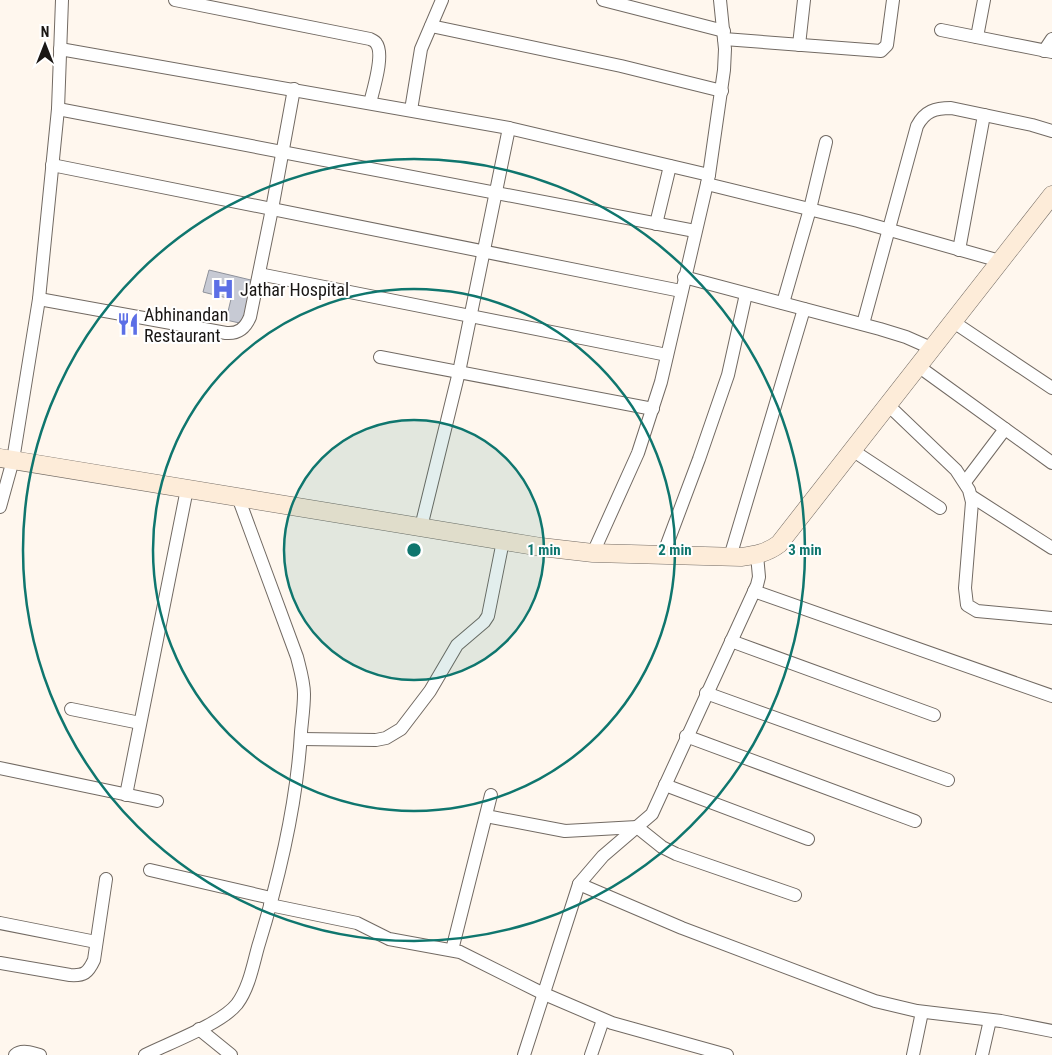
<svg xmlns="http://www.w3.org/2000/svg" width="1052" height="1055" font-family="'Roboto Condensed',sans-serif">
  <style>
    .building { fill: #c7cad4; stroke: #8e919a }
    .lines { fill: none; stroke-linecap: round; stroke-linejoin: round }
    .street-casing { stroke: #726a63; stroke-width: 14 }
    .secondary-casing { stroke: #726a63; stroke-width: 19 }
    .street { stroke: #fff; stroke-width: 12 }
    .secondary { stroke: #fdecd9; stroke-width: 18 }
    .ring { fill: none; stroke: #0f766e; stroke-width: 2.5 }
    .labels { text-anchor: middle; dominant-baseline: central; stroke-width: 4; stroke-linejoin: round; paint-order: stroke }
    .poi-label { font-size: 18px; fill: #1a1715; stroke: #fff; text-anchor: start }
    .centre { fill: #0f766e; stroke: #fff; stroke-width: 2.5 }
    .ring-label { font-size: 15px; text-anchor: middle; font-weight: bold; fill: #0f766e; stroke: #fff; stroke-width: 4; stroke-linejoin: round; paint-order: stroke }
  </style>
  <rect width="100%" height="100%" fill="#fff7ee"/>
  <path class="building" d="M 209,270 L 255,281 L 244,324 L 226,320 L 231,299 L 203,292 Z"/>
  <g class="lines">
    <defs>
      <g id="street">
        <path d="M 175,0 L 370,39 C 372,40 375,41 376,43 C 385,54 373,90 370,103"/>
        <path d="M 603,0 L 724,31"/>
        <path d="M 431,26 L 621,66 L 722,91"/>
        <path d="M 941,30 L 1052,52"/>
        <path d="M 977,37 L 984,0"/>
        <path d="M 724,39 L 881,51 L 887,45 L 893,0"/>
        <path d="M 799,45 L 804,0"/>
        <path d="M 60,49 L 509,128 L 709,175"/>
        <path d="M 1044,51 L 1052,39"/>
        <path d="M 58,109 L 695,231"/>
        <path d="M 411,110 L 421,49 L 442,0"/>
        <path d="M 52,165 L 681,291"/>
        <path d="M 707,184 L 858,221 L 1000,261"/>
        <path d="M 656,224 L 670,166"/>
        <path d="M 959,250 L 984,115"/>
        <path d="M 259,274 L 667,355"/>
        <path d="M 684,277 L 880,329 L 906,337 L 931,348"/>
        <path d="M 39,299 L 226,333 C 238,334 245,329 250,317 L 272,209 L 294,89"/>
        <path d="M 783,303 L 810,209 L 826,142"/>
        <path d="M 952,321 L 1052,388"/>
        <path d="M 863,324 L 917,126 C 925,111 935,108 951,108 L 1032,125 L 1052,131"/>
        <path d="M 380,357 L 653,409"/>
        <path d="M 918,366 L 1052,463"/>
        <path d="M 887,404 L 956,470 L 969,490 L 972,502 L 965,588 L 967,605 L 977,611 L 1052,618"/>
        <path d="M 852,450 L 940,508"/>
        <path d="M 965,482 L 1005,429"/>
        <path d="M 971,496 L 1052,548"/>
        <path d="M 0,507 L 13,460 L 39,299 L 58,109 L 62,0"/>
        <path d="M 421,527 L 459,372 L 509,128"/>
        <path d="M 593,553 L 638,453 L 661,382 L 709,175 L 724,70 L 725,49 L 720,0"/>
        <path d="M 663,555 L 699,459 L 728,375 L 746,294"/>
        <path d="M 730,557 L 804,309"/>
        <path d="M 754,591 L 1052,696"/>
        <path d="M 731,641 L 934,715"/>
        <path d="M 706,693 L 948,780"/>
        <path d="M 71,709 L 140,723"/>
        <path d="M 686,736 L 915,821"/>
        <path d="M 301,739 L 376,740 L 386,738 L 401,729 L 430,691 L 457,645 L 484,622 L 488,616 L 503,541"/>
        <path d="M 0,768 L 157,801"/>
        <path d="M 665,785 L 808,839"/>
        <path d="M 126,795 L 187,489"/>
        <path d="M 486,816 L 565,831 L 637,827 L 662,847 L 676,854 L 795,895"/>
        <path d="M 150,870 L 271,898"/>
        <path d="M 579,884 L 682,928 L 875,1001 L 917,1011 L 1001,1021 L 1052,1031"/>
        <path d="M 270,905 L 357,923 L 389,939 L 460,952 L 542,993 L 612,1023 L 727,1055"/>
        <path d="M 0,923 L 96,942"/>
        <path d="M 452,950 L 491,795"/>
        <path d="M 0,963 L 70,975 C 84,976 88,973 94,960 L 106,879"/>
        <path d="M 199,1029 L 231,1055"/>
        <path d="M 15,1055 C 22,1049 31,1053 40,1055"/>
        <path d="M 145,1055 C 169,1043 221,1024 237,1004 C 249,988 253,965 258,947 C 279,879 297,803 301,732 C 302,720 304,707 304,694 C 304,682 300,669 297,657 L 238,497"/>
        <path d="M 524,1055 L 579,884 L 603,856 L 652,814 L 757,585 L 759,577 L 757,555"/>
        <path d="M 591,1055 L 603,1020"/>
        <path d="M 913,1055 L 922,1012"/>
        <path d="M 982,1055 L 990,1020"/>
      </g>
      <path id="secondary" d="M 0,458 L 541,547 L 593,553 L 741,557 C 756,555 767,553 779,544 L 1052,195"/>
    </defs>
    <use href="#street" class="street-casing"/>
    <use href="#secondary" class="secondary-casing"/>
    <use href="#street" class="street"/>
    <use href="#secondary" class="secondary"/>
  </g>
  <circle cx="414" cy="550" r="130" fill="#0f766e" fill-opacity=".12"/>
  <g class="ring">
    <circle cx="414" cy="550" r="130"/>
    <circle cx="414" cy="550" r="261"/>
    <circle cx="414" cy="550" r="391"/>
  </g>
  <defs>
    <symbol id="hospital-bare" viewBox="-9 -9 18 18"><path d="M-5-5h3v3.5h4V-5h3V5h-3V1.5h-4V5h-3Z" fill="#5c6fe6" stroke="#fff" stroke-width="2.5" paint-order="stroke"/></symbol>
    <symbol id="restaurant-bare" viewBox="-9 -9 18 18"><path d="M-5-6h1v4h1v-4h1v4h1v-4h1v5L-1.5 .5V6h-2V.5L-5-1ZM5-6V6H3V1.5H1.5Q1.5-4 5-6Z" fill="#5c6fe6" stroke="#fff" stroke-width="2.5" paint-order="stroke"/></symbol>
  </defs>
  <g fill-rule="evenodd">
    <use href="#hospital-bare" x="207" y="273" width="32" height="32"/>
    <use href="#restaurant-bare" x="112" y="308" width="32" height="32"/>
  </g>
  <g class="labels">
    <g class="poi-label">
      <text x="240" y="289">Jathar Hospital</text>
      <text x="144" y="314">Abhinandan<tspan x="144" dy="21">Restaurant</tspan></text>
    </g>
  </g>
  <circle cx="414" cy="550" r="8" class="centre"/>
  <g class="ring-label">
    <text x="544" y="555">1 min</text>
    <text x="675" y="555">2 min</text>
    <text x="805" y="555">3 min</text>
  </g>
  <g transform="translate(45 45)" stroke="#ffffff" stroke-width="4" paint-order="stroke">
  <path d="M0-4L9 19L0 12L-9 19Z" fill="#1a1715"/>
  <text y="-8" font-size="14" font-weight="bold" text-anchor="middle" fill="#1a1715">N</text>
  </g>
</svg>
